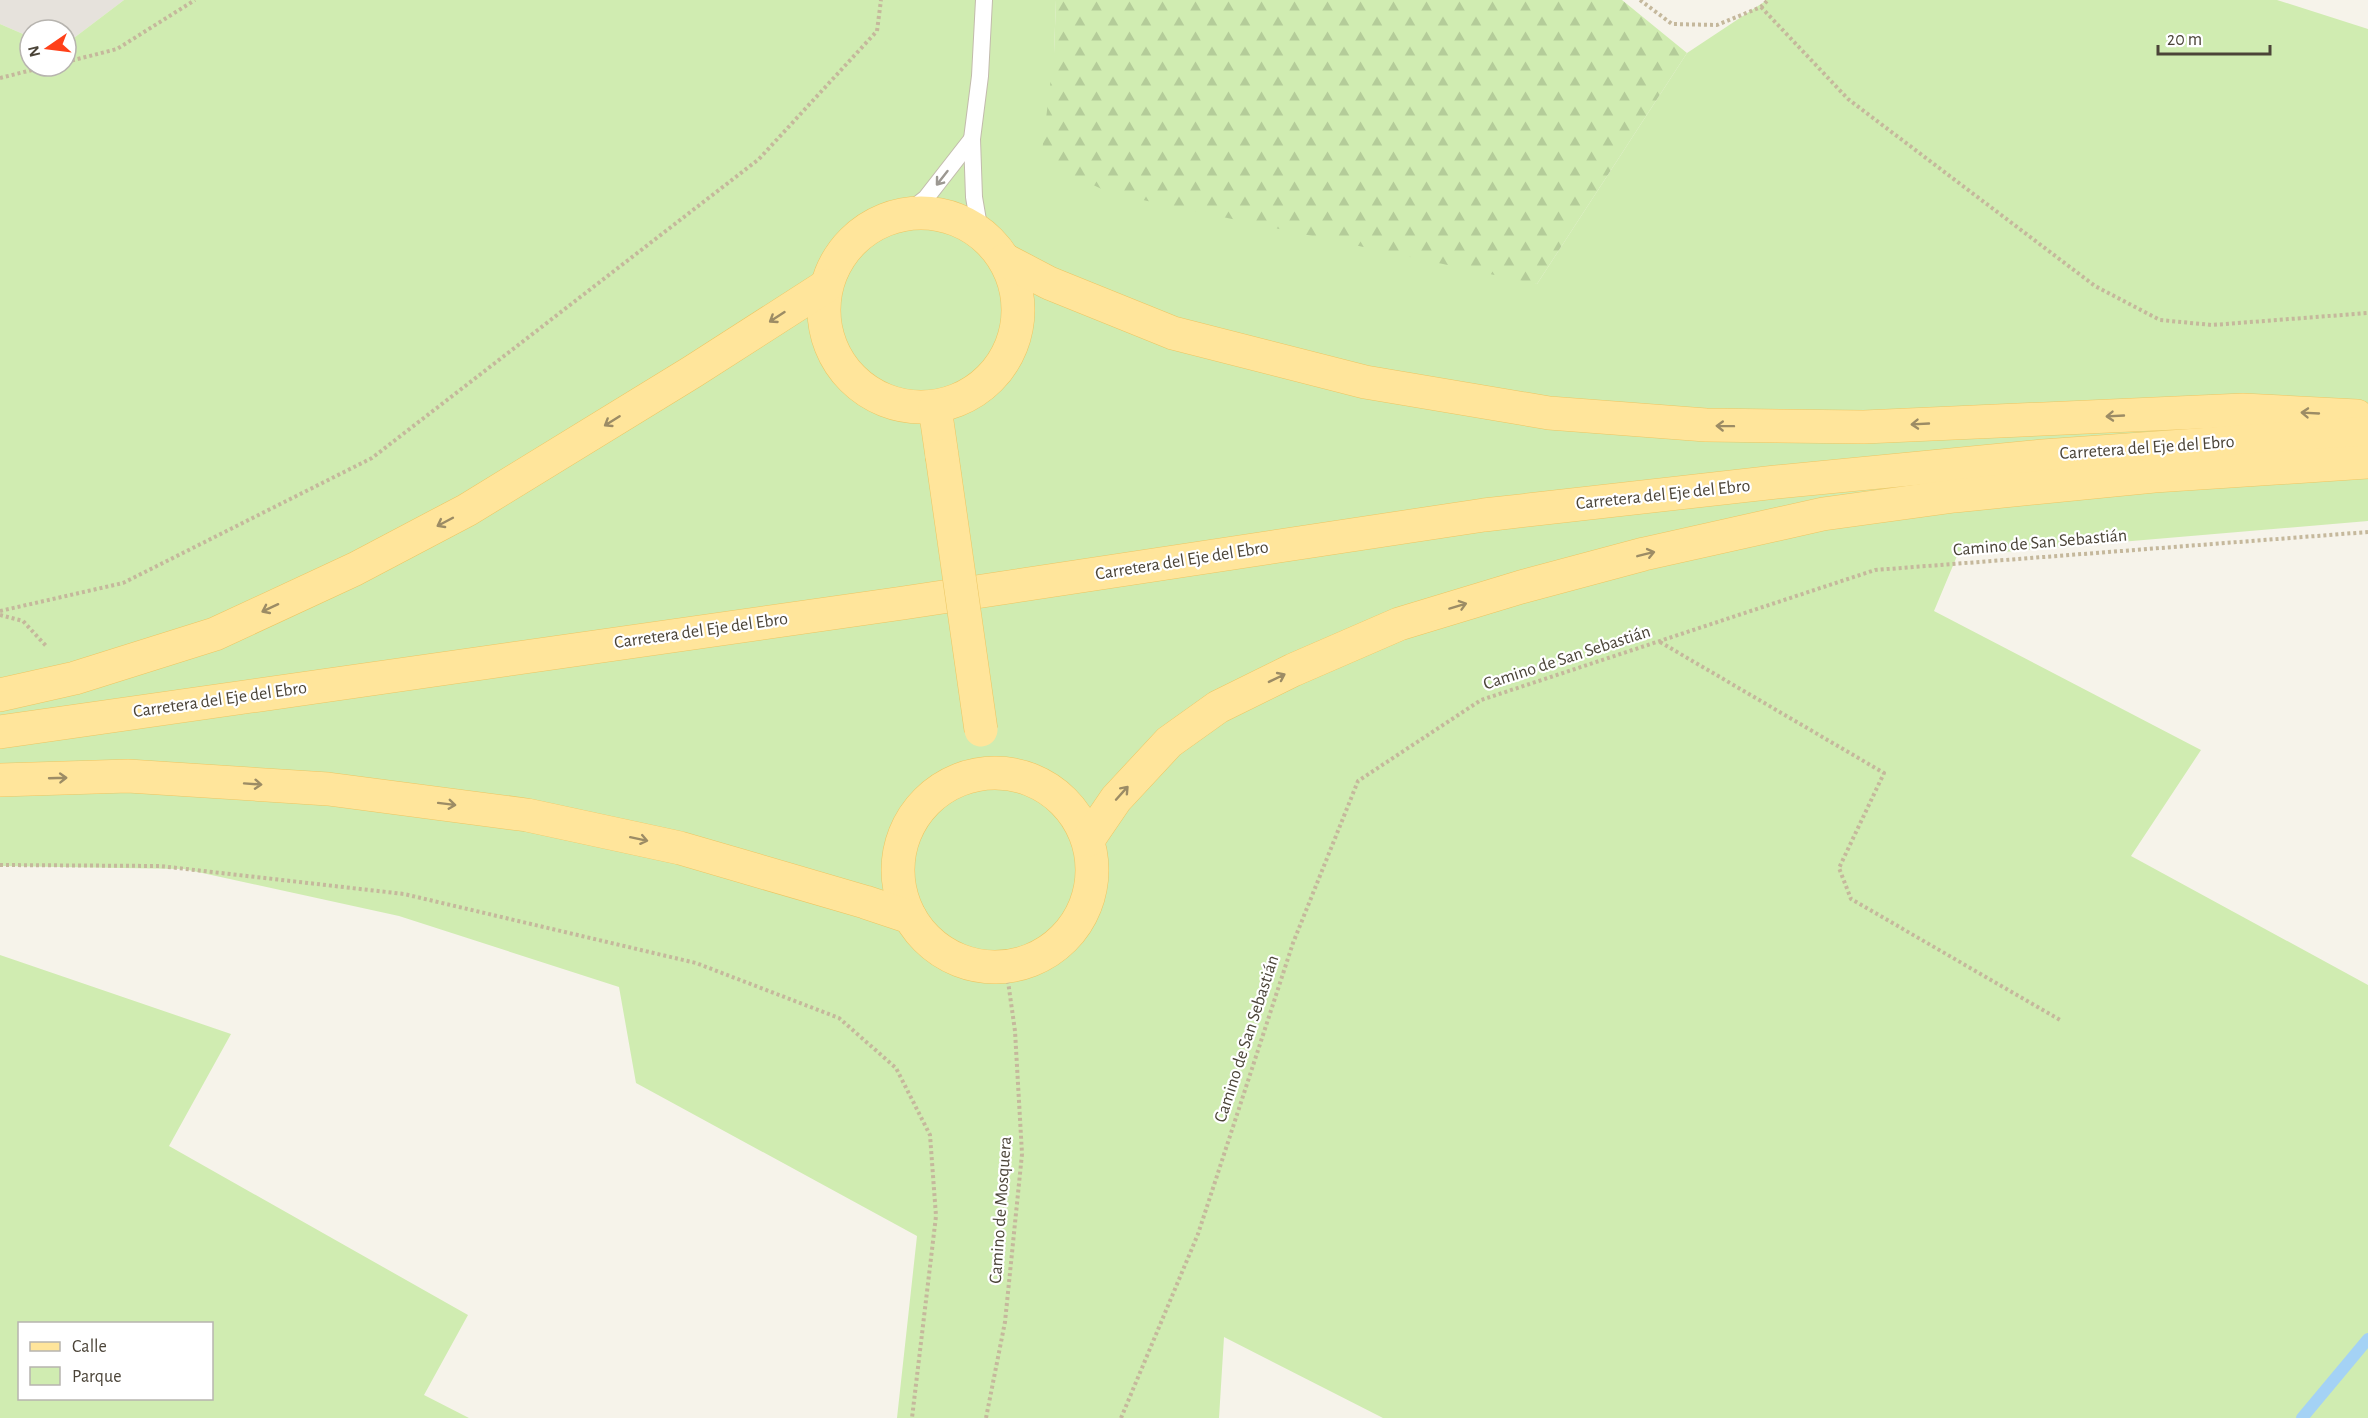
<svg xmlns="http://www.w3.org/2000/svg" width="2368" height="1418" font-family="'Alegreya Sans',sans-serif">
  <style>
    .industrial { fill: #e6e2dc }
    .green { fill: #d0ecb1; fill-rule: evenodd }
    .forest { fill: url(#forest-firs) }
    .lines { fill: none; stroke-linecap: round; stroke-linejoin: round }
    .stream { stroke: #a4d2f5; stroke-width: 12 }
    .lane-casing { stroke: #c2bbac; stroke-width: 18 }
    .primary-casing { stroke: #ecc663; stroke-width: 34 }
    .path { stroke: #c5b89c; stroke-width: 4; stroke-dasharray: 3 3; stroke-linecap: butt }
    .lane { stroke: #fff; stroke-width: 16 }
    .primary { stroke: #ffe59b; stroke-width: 33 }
    .primary-bridge-casing { stroke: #ecc663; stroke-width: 34; stroke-linecap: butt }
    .primary-bridge { stroke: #ffe59b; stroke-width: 33 }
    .oneway { stroke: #9c9892 }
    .oneway2 { stroke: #9c8c65 }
    .labels { text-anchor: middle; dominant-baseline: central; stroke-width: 4.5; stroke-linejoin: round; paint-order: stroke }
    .street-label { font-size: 18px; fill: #4b4438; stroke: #fff }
  </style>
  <defs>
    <pattern id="forest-firs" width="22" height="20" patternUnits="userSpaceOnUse" patternTransform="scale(1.5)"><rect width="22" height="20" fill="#d0ecb1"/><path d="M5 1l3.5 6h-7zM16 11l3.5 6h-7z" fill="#b4cc99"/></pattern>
  </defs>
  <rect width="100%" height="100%" fill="#f6f3ea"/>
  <path class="industrial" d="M 0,0 L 124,0 L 66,44 L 66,30 L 30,30 L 30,37 L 0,24 Z"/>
  <g class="green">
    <path d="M 124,0 L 1056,0 L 1054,53 L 1537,284 L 1687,53 L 1767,0 L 2277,0 L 2368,29 L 2368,521 L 1957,556 L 1934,611 L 2201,750 L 2131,856 L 2368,985 L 2368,1418 L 1383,1418 L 1224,1337 L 1219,1418 L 897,1418 L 917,1236 L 636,1083 L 619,987 L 399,916 L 184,869 L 0,866 L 0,24 L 30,37 L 30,66 L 66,66 L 66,44 Z"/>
    <path d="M 0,955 L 231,1034 L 169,1146 L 468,1315 L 424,1395 L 469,1418 L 0,1418 ZM 20,1324 L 212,1324 L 212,1398 L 20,1398 Z"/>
  </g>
  <path class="forest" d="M 1056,0 L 1622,0 L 1687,53 L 1537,284 L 1110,193 L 1041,160 L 1054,53 Z"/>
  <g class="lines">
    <path class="stream" d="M 2302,1418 L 2368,1339"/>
    <defs>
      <g id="lane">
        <path d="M 907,213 L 926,198 L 972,139"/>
        <path d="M 980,232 L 974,197 L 972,139 L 980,76 L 984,0"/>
      </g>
      <g id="primary">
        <circle cx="921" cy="310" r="97"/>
        <path d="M 1005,260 L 1049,283 L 1173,333 L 1365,382 L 1549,413 L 1706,425 L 1864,427 L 2243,410 L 2357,416"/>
        <path d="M 935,408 L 942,456"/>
        <path d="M 0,695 L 75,678 L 215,634 L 355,569 L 467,510 L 692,372 L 826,286"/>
        <path d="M 0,732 L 903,603 L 1484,515 L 1776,482 L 2043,456 L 2368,433"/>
        <circle cx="995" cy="870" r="97"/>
        <path d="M 0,780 L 128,776 L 328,789 L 527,815 L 680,848 L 865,902 L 910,917"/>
        <path d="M 1088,840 L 1116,799 L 1169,742 L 1218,707 L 1293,670 L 1399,624 L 1521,587 L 1644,554 L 1823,514 L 1954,496 L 2154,476 L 2368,462"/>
      </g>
    </defs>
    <use href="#lane" class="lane-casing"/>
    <use href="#primary" class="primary-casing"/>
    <g class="path">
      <path d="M 1640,0 L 1672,24 L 1717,25 L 1761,7 L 1768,0"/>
      <path d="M 1761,7 L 1848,99 L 2095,286 L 2160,320 L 2212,325 L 2368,313"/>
      <path d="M 66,62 L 117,49 L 195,0"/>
      <path d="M 0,78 L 48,66"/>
      <path d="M 0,611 L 123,583 L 372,458 L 759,159 L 877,31 L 881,0"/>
      <path d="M 0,615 L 23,621 L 47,647"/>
      <path d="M 1660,642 L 1884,773 L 1839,868 L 1851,899 L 2062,1021"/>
      <path d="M 0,865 L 160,866 L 404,894 L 696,963 L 839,1018 L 896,1068 L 930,1135 L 936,1216 L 912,1418"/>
      <path d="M 986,1418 L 1005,1322 L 1022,1154 L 1015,1031 L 1006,967"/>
      <path d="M 1121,1418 L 1198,1234 L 1293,943 L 1358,781 L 1481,700 L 1875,570 L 2368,532"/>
    </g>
    <use href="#lane" class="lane"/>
    <use href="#primary" class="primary"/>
    <defs>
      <path id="primary-bridge" d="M 942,456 L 981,730"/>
    </defs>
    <use href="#primary-bridge" class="primary-bridge-casing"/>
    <use href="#primary-bridge" class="primary-bridge"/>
  </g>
  <defs><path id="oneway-shaft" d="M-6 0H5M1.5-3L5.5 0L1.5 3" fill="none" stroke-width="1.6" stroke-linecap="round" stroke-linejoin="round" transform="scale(1.5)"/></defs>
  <use class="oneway" href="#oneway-shaft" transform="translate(942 178) rotate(128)"/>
  <g class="oneway2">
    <use href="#oneway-shaft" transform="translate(777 317) rotate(147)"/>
    <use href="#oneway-shaft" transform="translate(2310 413) rotate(-177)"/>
    <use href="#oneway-shaft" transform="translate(2115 416) rotate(177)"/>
    <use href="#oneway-shaft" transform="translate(612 421) rotate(148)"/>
    <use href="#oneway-shaft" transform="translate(1920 424) rotate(177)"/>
    <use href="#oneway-shaft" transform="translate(1725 426) rotate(-179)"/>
    <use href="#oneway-shaft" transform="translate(445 522) rotate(152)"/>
    <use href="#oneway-shaft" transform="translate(1646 554) rotate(-14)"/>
    <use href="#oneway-shaft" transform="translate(1458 606) rotate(-17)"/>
    <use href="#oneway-shaft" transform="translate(270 608) rotate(155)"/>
    <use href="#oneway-shaft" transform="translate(1277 678) rotate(-26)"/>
    <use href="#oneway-shaft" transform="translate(58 778) rotate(-2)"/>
    <use href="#oneway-shaft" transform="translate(253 784) rotate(4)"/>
    <use href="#oneway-shaft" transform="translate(1122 793) rotate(-48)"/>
    <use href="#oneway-shaft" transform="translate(447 804) rotate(7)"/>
    <use href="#oneway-shaft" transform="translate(639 839) rotate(12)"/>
  </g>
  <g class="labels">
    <g class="street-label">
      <text transform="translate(2147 448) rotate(-4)">Carretera del Eje del Ebro</text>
      <text transform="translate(1663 495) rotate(-6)">Carretera del Eje del Ebro</text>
      <text transform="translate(2040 543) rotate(-5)">Camino de San Sebastián</text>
      <text transform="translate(1182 561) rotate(-9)">Carretera del Eje del Ebro</text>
      <text transform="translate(701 631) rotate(-8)">Carretera del Eje del Ebro</text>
      <text transform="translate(1567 658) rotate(-18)">Camino de San Sebastián</text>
      <text transform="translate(220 700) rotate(-8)">Carretera del Eje del Ebro</text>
      <text transform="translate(1247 1039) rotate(-72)">Camino de San Sebastián</text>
      <text transform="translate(1001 1210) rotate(-86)">Camino de Mosquera</text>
    </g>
  </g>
  <rect x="18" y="1322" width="195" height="78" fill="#ffffff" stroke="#b7b4af" stroke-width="1.5"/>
  <rect x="30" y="1342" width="30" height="9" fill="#ffe59b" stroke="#b7b4af" stroke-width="1.5"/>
  <text x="72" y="1352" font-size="18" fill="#4b4438">Calle</text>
  <rect x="30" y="1367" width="30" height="18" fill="#d0ecb1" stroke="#b7b4af" stroke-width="1.5"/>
  <text x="72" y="1382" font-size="18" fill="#4b4438">Parque</text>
  <g transform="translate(48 48) rotate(256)"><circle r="28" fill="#ffffff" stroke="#b7b4af" stroke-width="1.5"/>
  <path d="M0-4.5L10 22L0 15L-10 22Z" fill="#ff4019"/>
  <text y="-9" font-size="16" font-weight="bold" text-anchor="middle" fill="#4b4438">N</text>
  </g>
  <path d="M2158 45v9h112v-9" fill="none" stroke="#4b4438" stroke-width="3"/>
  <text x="2167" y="45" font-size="18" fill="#4b4438" stroke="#ffffff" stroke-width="4.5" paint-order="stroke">20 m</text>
</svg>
